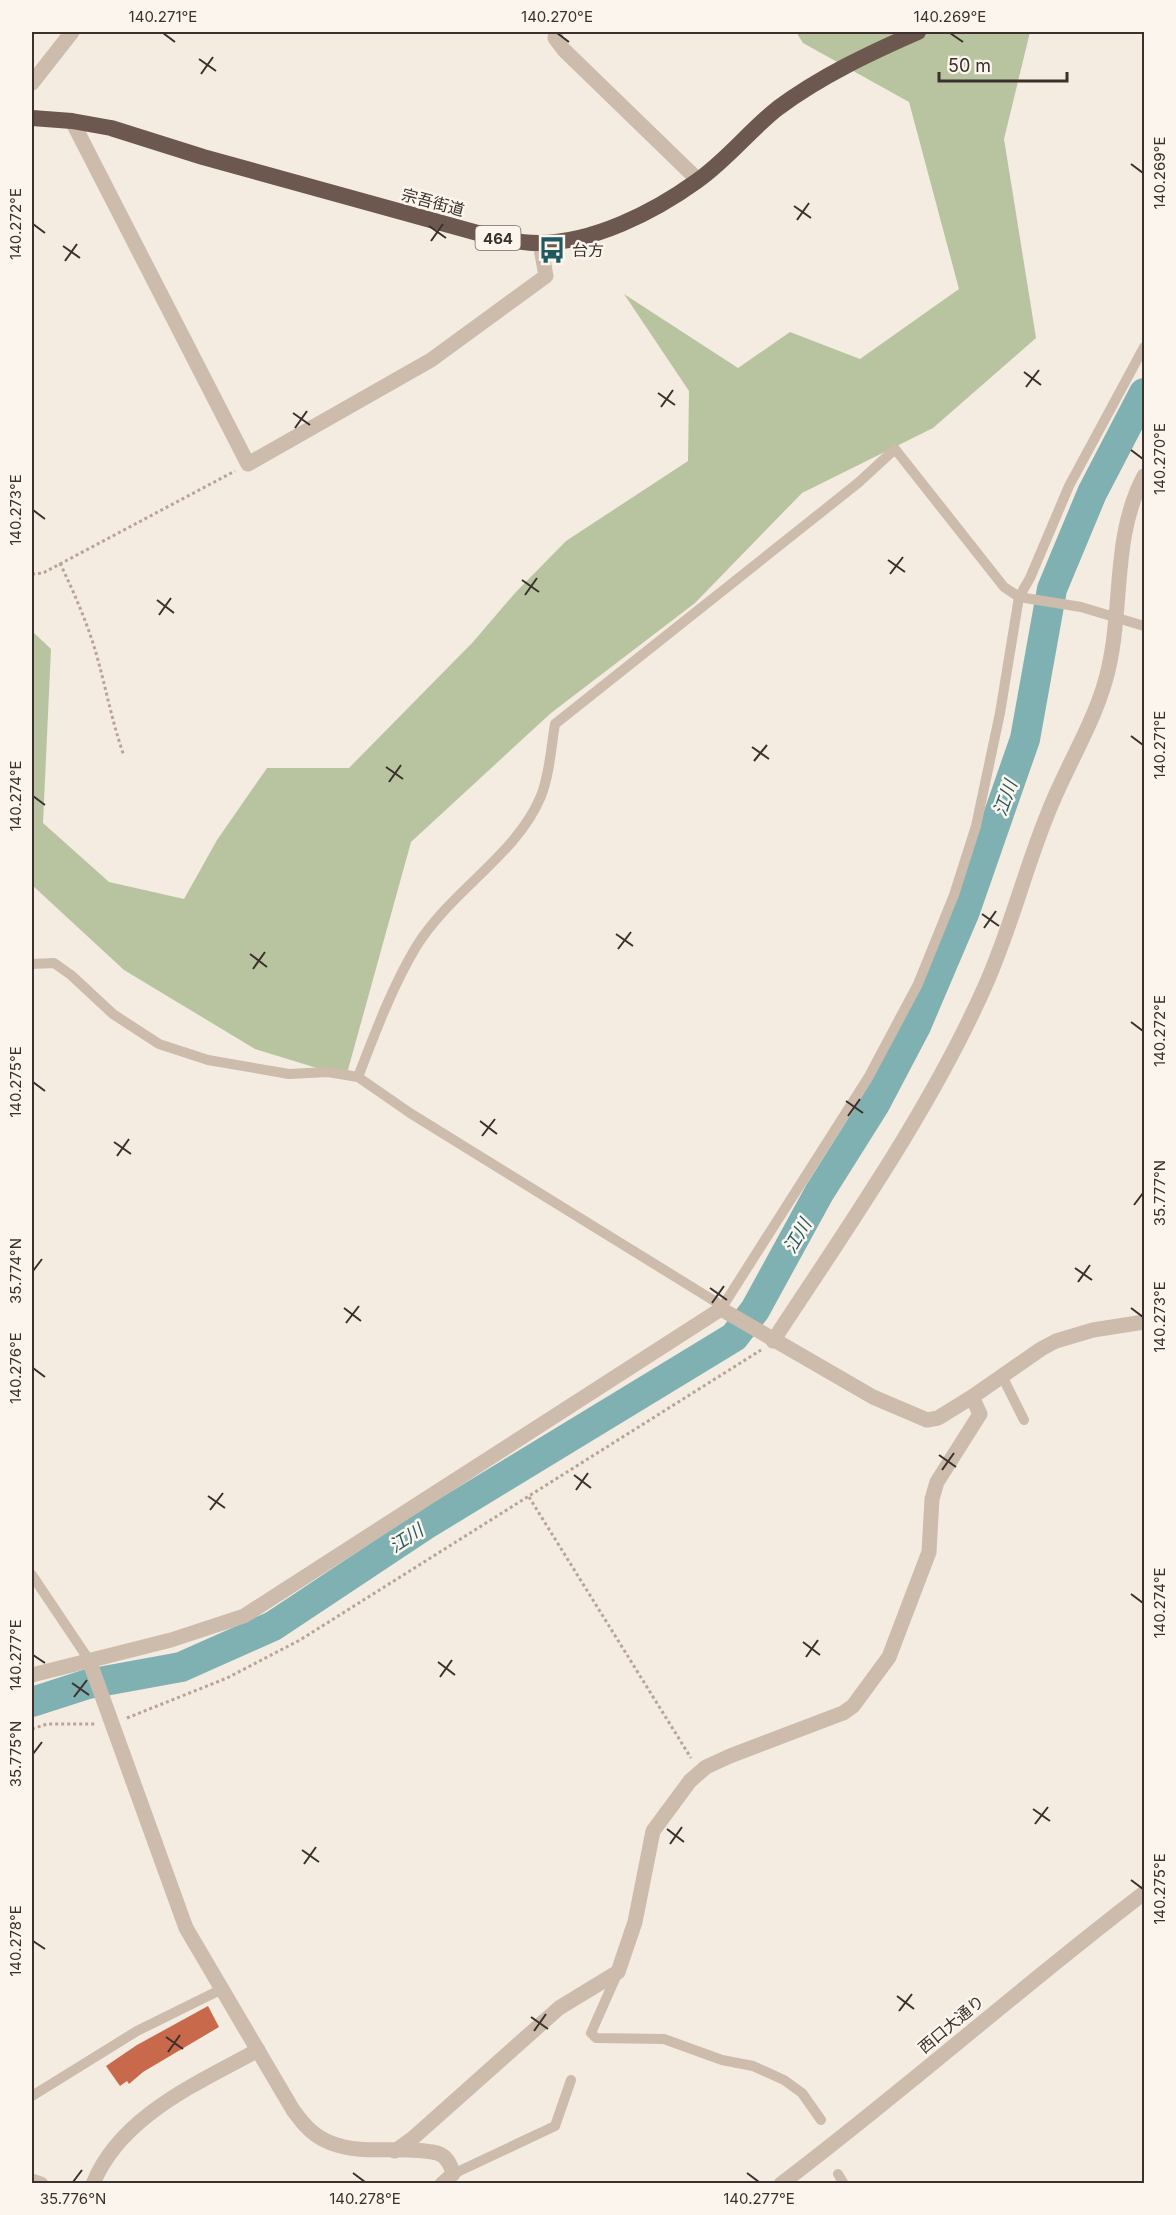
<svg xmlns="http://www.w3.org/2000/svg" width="1176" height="2215" font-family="Inter,'Noto Sans JP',sans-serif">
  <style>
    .green { fill: #b8c4a0 }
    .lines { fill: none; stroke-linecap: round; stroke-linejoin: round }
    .river { stroke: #7fb0b2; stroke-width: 30 }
    .building { fill: #c8694b }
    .path { stroke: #b9a596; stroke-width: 3; stroke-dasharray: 3 3; stroke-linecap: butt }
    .service { stroke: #cdbbac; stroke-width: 10 }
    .minor { stroke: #cdbbac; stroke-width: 15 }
    .tertiary { stroke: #cdbbac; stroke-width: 15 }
    .trunk { stroke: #6c584f; stroke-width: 16 }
    .ticks { fill: none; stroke: #3b302b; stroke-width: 2 }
    .labels { text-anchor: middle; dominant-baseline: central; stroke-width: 5; stroke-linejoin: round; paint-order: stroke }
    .shield { fill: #fbf5ee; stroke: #756b66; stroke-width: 1.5 }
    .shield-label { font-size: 15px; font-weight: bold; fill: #3b302b }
    .street-label { font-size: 16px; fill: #3b302b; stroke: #fbf5ee }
    .poi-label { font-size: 16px; fill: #3b302b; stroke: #fbf5ee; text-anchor: start }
    .water-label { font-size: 18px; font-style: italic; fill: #1f5a5e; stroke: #fbf5ee }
    .neatline { fill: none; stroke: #3b302b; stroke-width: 2 }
    .ticks-label { font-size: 15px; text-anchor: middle; fill: #3b302b }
  </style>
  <rect width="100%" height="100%" fill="#f4ebe1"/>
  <path class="green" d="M 796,32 L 1030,32 L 1004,139 L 1036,338 L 933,428 L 802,493 L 695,603 L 551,713 L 411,842 L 346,1077 L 255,1049 L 124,970 L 32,885 L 32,631 L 51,649 L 43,823 L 109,882 L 184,899 L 217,840 L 267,768 L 349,768 L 473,642 L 515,593 L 566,541 L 688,461 L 689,391 L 624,294 L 738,368 L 790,332 L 860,359 L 959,289 L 909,102 L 803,43 Z"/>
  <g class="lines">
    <path class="river" d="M 32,1702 L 88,1684 L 181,1667 L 273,1626 L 425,1525 L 734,1337 L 755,1310 L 819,1193 L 875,1104 L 916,1026 L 965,911 L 1025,739 L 1052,589 L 1092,493 L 1144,393"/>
  </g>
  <path class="building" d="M 208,2006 L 219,2027 L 143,2072 L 129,2084 L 127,2081 L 120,2086 L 106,2066 L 137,2045 Z"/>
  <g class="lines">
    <g class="path">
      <path d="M 60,563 C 74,593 87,622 96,653 C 106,688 112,722 124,756"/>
      <path d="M 32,574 L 43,573 L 235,471"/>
      <path d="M 529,1497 L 691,1758"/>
      <path d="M 127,1718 L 227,1678 L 300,1640 L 761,1350"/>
      <path d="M 32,1729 L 47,1724 L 95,1724"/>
    </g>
    <g class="service">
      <path d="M 32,964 L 54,963 L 71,975 L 113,1014 L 159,1044 L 208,1060 L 289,1074 L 328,1072 L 358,1077 C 375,1033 392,987 416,947 C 450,891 517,855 541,796 C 550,773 551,747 555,724 L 858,483 L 895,449 L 1004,587 L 1019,597 L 1081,607 L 1144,626"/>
      <path d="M 358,1077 L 410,1113 L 716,1302 L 721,1309 L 868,1078 L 918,984 L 954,895 L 976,826 L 1000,713 L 1019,597 L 1030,578 L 1069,486 L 1144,347"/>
      <path d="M 1003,1378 L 1024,1420"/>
      <path d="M 32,1575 L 89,1660"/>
      <path d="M 618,1972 L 591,2033 L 596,2038 L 664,2039 L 722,2060 L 753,2066 L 784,2080 L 802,2093 L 821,2120"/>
      <path d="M 32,2096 L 137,2031 L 220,1990"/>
      <path d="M 453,2174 L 555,2126 L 571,2080"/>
      <path d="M 838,2174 L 844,2184"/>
    </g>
    <g class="minor">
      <path d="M 556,32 L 555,38 L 564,50 L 698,180"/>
      <path d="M 32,83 L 72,32"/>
      <path d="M 72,121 L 248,464 L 431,360 L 546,276 L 540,243"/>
      <path d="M 89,1660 L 186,1928 L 293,2110 C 304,2125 313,2136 331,2143 C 364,2156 403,2145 437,2153 C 447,2156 451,2165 453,2174 L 442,2184"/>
      <path d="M 32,1675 L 171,1640 L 244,1616 L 721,1309 L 873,1397 L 927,1420 L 938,1418 L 972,1397 L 1041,1349 L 1056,1341 L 1093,1330 L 1144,1322"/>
      <path d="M 395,2151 L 413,2138 L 559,2008 L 618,1972 L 635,1922 L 653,1831 L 690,1781 L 706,1767 L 730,1756 L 843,1713 L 853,1706 L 889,1657 L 929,1552 L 932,1499 L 937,1482 L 980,1414 L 972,1397"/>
      <path d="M 32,2181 L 41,2184"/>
      <path d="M 93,2184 C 120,2116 198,2083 258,2050"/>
    </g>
    <g class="tertiary">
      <path d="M 773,1341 C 847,1228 932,1107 986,984 C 1011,928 1025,869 1048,813 C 1065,769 1092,727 1105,682 C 1125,614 1110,540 1144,476"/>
      <path d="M 781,2184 C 905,2090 1021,1987 1144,1893"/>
    </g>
    <path class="trunk" d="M 32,118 L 72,121 L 111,128 L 203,157 L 485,235 C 502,239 520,243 538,243 C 593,243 654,212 697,181 C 727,160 750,130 778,108 C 821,76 870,53 918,32"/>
  </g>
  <path class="ticks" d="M 163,33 L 175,42M 557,33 L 569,42M 950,33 L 963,42M 199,59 L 216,71M 201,74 L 213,57M 1131,164 L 1143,173M 794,206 L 811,218M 797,220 L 809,203M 33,224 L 45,233M 429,226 L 446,238M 431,241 L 443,224M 63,246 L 80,258M 65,261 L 77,244M 1024,372 L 1041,385M 1026,387 L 1039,370M 658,393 L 675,405M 661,407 L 673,390M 293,413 L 310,425M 295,428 L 307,411M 1131,450 L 1143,459M 33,510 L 45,519M 888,560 L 905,572M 890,574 L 903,557M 522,580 L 539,592M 525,595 L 537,578M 157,600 L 174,613M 159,615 L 171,598M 1131,736 L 1143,745M 752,747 L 769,759M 754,761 L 767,745M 386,767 L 403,779M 389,782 L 401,765M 33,796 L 45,805M 982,914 L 999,926M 984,928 L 996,911M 616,934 L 633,946M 618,949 L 631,932M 250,954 L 267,967M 253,969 L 265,952M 1131,1022 L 1143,1031M 33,1082 L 45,1091M 846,1101 L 863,1113M 848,1116 L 860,1099M 480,1121 L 497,1134M 482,1136 L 495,1119M 114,1142 L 131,1154M 117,1156 L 129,1139M 1134,1205 L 1143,1193M 1075,1268 L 1092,1280M 33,1271 L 42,1259M 1078,1282 L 1090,1265M 710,1288 L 727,1300M 712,1303 L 724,1286M 344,1308 L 361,1321M 1131,1308 L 1143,1317M 346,1323 L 359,1306M 33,1368 L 45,1377M 939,1455 L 956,1467M 942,1470 L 954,1453M 574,1475 L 591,1488M 576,1490 L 588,1473M 208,1496 L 225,1508M 210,1510 L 223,1493M 1131,1594 L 1143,1603M 803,1642 L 820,1655M 33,1655 L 45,1663M 806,1657 L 818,1640M 438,1662 L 455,1675M 440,1677 L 452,1660M 72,1683 L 89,1695M 74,1697 L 87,1680M 33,1754 L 42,1742M 1033,1809 L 1050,1821M 1035,1824 L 1048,1807M 667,1829 L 684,1842M 670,1844 L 682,1827M 302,1850 L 319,1862M 304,1864 L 316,1847M 1131,1880 L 1143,1889M 33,1941 L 45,1949M 897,1996 L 914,2009M 899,2011 L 912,1994M 531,2017 L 548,2029M 534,2031 L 546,2014M 166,2037 L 183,2049M 168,2052 L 180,2035M 353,2173 L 365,2182M 747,2173 L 759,2182M 73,2182 L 82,2170"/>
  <defs>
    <symbol id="bus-bare" viewBox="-9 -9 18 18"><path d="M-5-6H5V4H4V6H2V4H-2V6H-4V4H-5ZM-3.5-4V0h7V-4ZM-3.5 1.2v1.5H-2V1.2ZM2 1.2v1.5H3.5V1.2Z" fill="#1f5a5e" stroke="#fbf5ee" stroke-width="2.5" paint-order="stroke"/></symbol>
  </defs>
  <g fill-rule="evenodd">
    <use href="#bus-bare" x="533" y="231" width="38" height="38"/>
  </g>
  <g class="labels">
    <rect class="shield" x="475.5" y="226" width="45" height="24" rx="4.5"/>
    <g class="shield-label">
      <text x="498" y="238">464</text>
    </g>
    <g class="street-label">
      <text transform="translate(433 202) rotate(15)">宗吾街道</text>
      <text transform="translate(951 2024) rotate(-40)">西口大通り</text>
    </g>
    <g class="poi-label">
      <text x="572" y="250">台方</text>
    </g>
    <g class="water-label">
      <text transform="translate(1005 798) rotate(-70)">江川</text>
      <text transform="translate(797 1236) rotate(-60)">江川</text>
      <text transform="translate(406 1538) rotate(-33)">江川</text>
    </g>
  </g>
  <rect width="1176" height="2215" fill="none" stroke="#fbf5ee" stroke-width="66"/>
  <path d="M939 72v9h128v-9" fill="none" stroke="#3b302b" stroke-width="3"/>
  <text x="948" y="72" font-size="18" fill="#3b302b" stroke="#fbf5ee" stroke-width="4.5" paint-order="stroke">50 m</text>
  <rect x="33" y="33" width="1110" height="2149" class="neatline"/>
  <g class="ticks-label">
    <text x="163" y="22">140.271°E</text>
    <text x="557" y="22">140.270°E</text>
    <text x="950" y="22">140.269°E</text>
    <text transform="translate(1160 173) rotate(-90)" y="5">140.269°E</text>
    <text transform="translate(16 224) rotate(-90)" y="5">140.272°E</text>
    <text transform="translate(1160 459) rotate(-90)" y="5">140.270°E</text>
    <text transform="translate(16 510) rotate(-90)" y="5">140.273°E</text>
    <text transform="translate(1160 745) rotate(-90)" y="5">140.271°E</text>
    <text transform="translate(16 796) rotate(-90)" y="5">140.274°E</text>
    <text transform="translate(1160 1031) rotate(-90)" y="5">140.272°E</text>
    <text transform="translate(16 1082) rotate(-90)" y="5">140.275°E</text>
    <text transform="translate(1160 1193) rotate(-90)" y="5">35.777°N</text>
    <text transform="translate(16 1271) rotate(-90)" y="5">35.774°N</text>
    <text transform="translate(1160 1317) rotate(-90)" y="5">140.273°E</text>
    <text transform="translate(16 1368) rotate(-90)" y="5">140.276°E</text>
    <text transform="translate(1160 1603) rotate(-90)" y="5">140.274°E</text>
    <text transform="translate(16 1655) rotate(-90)" y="5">140.277°E</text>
    <text transform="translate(16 1754) rotate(-90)" y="5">35.775°N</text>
    <text transform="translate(1160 1889) rotate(-90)" y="5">140.275°E</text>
    <text transform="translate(16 1941) rotate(-90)" y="5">140.278°E</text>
    <text x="73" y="2204">35.776°N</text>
    <text x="365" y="2204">140.278°E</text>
    <text x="759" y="2204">140.277°E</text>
  </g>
</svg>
